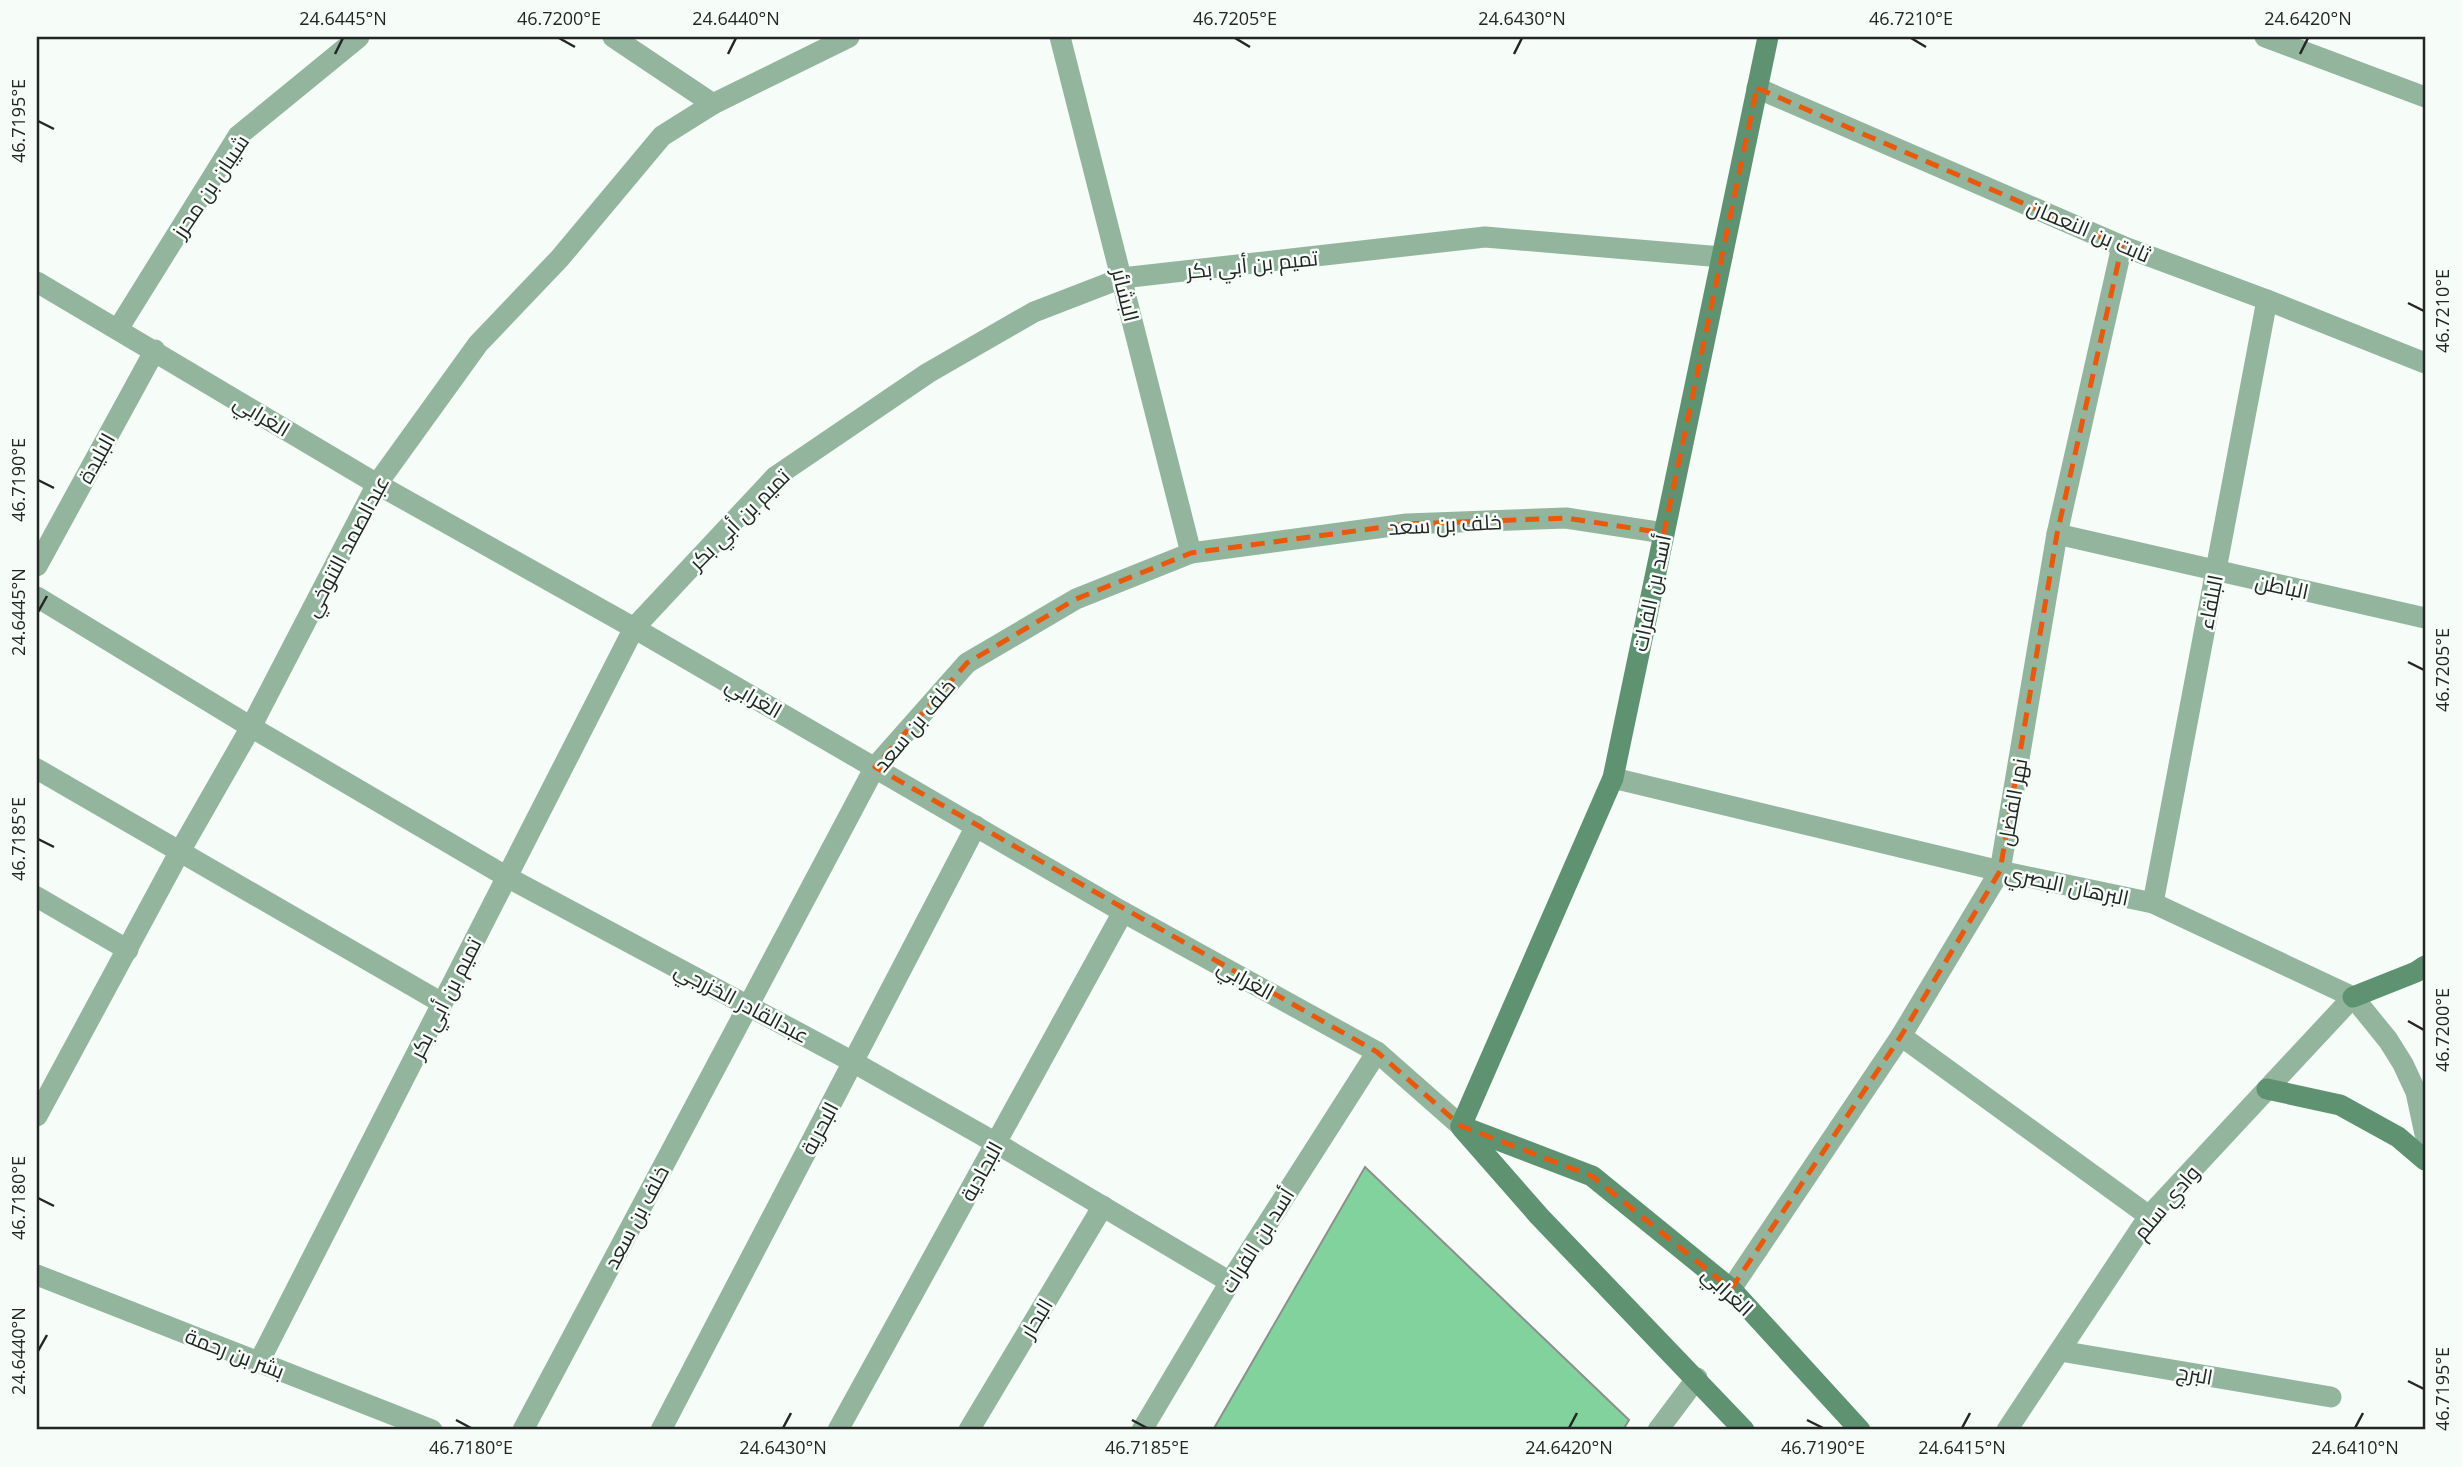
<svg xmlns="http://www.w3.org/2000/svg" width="2462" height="1467" font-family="'Open Sans',Cairo,sans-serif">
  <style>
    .building { fill: #81d29d; stroke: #8b908d; stroke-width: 2 }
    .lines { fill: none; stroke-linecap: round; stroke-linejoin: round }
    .street { stroke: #93b59d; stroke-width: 21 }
    .secondary { stroke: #5f9270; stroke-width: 21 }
    .marked { fill: none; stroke: #e8590c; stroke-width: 5; stroke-dasharray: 14 9; stroke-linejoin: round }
    .ticks { fill: none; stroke: #232624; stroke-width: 2.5 }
    .labels { text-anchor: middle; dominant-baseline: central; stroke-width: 5; stroke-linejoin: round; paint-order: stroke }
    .street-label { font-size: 21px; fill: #232624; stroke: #f6fcf8 }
    .neatline { fill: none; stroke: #232624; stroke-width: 2.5 }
    .ticks-label { font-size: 18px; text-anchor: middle; fill: #232624 }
  </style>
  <rect width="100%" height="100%" fill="#f6fcf8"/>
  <path class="building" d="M 1365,1167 L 1629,1420 L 1623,1430 L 1213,1430 Z"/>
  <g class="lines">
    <g class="street">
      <path d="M 613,37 L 713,104"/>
      <path d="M 1060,37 L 1191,553"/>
      <path d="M 2265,37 L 2425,97"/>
      <path d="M 1757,88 L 2122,246 L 2267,300 L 2425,363"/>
      <path d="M 37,282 L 377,484 L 634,628 L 1123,912 L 1377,1052 L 1461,1126"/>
      <path d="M 118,329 L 238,136 L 359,37"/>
      <path d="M 2057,534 L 2425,618"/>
      <path d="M 37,566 L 155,350"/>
      <path d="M 37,597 L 251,727 L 507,877 L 853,1062 L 996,1143 L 1230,1282"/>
      <path d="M 37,769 L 442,1003"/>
      <path d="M 1613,778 L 2000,871 L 2153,903 L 2353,997 L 2388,1040 L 2403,1064 L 2416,1092 L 2425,1134"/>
      <path d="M 37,897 L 128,950"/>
      <path d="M 2153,903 L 2267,300"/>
      <path d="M 1901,1036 L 2149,1216"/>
      <path d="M 37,1116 L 179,853 L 251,727 L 377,484 L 478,344 L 560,258 L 662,136 L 713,104 L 849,37"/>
      <path d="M 37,1275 L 432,1430"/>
      <path d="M 1731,1289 L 1901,1036 L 2000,871 L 2057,534 L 2122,246"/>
      <path d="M 2060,1351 L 2331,1397"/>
      <path d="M 259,1362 L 634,628 L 775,477 L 928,373 L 1034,312 L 1122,278 L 1485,237 L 1722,257"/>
      <path d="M 523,1430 L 875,767 L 967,663 L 1076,599 L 1191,553 L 1407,524 L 1566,518 L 1664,533"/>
      <path d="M 661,1430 L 976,826"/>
      <path d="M 838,1430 L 1123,912"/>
      <path d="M 969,1430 L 1103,1206"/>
      <path d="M 1142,1430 L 1230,1282 L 1377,1052"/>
      <path d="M 1658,1430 L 1697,1378"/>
      <path d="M 2007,1430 L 2149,1216 L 2353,997"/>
    </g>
    <g class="secondary">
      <path d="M 2353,997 L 2416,972 L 2425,966"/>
      <path d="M 2267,1089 L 2340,1105 L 2398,1137 L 2425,1160"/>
      <path d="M 1461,1126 L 1613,778 L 1768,37"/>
      <path d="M 1461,1126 L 1592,1176 L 1731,1289 L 1860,1430"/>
      <path d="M 1462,1128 L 1539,1216 L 1744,1430"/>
    </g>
  </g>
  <path class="marked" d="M 1757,88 L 2122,246 L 2057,534 L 2000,871 L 1901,1036 L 1731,1289 L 1592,1176 L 1461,1126 L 1377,1052 L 875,767 L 967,663 L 1076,599 L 1191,553 L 1407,524 L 1566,518 L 1664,533 Z"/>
  <path class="ticks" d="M 559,38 L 575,47M 1235,38 L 1250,47M 1911,38 L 1926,47M 335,54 L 343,38M 728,54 L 736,38M 1514,54 L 1522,38M 2300,54 L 2308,38M 38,121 L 54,129M 2408,303 L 2424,311M 38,480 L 54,488M 38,612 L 47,596M 2408,662 L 2424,670M 38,839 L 54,847M 2408,1021 L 2424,1030M 38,1198 L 54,1206M 38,1351 L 47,1335M 2408,1381 L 2424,1389M 456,1420 L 471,1428M 1132,1420 L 1147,1428M 1807,1420 L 1823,1428M 783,1428 L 791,1413M 1569,1428 L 1577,1413M 1962,1428 L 1970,1413M 2355,1428 L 2363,1413"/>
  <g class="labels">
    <g class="street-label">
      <text transform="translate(210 186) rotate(-56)">شيبان بن محرز</text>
      <text transform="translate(2089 230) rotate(23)">ثابت بن النعمان</text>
      <text transform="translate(1252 264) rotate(-6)">تميم بن أبي بكر</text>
      <text transform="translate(1126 295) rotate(76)">البشائر</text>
      <text transform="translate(262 415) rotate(31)">الغرابي</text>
      <text transform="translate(96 458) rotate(-61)">البليدة</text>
      <text transform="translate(739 519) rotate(-45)">تميم بن أبي بكر</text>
      <text transform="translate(1445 524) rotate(-3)">خلف بن سعد</text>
      <text transform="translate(346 546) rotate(-62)">عبدالصمد التنوخي</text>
      <text transform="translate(2282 586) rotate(12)">الباطن</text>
      <text transform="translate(1651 593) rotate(-78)">أسد بن الفرات</text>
      <text transform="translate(2210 602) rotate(-79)">البلقاء</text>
      <text transform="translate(754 697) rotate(30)">الغرابي</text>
      <text transform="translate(914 725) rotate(-50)">خلف بن سعد</text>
      <text transform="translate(2012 802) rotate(-80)">نهر الفضل</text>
      <text transform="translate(2067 885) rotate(12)">البرهان البصري</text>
      <text transform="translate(1246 979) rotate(29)">الغرابي</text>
      <text transform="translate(445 998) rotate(-63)">تميم بن أبي بكر</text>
      <text transform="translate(742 1002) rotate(28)">عبدالقادر الخزرجي</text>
      <text transform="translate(819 1128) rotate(-62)">البحرية</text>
      <text transform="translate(981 1171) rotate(-61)">البجادية</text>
      <text transform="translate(2166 1202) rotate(-50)">وادي سلم</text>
      <text transform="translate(636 1217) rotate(-62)">خلف بن سعد</text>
      <text transform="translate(1257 1240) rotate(-58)">أسد بن الفرات</text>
      <text transform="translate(1728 1291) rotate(43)">الغرابي</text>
      <text transform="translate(1036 1318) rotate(-59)">البحار</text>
      <text transform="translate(235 1353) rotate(21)">بشر بن رحمة</text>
      <text transform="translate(2195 1374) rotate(10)">البرج</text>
    </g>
  </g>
  <rect width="2462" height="1467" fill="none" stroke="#f6fcf8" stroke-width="77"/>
  <rect x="38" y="38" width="2386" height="1390" class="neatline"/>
  <g class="ticks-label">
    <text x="343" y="25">24.6445°N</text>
    <text x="559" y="25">46.7200°E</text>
    <text x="736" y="25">24.6440°N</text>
    <text x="1235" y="25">46.7205°E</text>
    <text x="1522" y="25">24.6430°N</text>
    <text x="1911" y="25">46.7210°E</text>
    <text x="2308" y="25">24.6420°N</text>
    <text transform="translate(19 121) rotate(-90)" y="6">46.7195°E</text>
    <text transform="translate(2443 311) rotate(-90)" y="6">46.7210°E</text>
    <text transform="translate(19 480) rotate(-90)" y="6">46.7190°E</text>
    <text transform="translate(19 612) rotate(-90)" y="6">24.6445°N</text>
    <text transform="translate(2443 670) rotate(-90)" y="6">46.7205°E</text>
    <text transform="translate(19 839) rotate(-90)" y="6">46.7185°E</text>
    <text transform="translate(2443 1030) rotate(-90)" y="6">46.7200°E</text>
    <text transform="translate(19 1198) rotate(-90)" y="6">46.7180°E</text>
    <text transform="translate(19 1351) rotate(-90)" y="6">24.6440°N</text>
    <text transform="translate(2443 1389) rotate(-90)" y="6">46.7195°E</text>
    <text x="471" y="1454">46.7180°E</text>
    <text x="783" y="1454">24.6430°N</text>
    <text x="1147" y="1454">46.7185°E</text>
    <text x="1569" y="1454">24.6420°N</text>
    <text x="1823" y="1454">46.7190°E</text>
    <text x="1962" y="1454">24.6415°N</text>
    <text x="2355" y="1454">24.6410°N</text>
  </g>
</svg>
